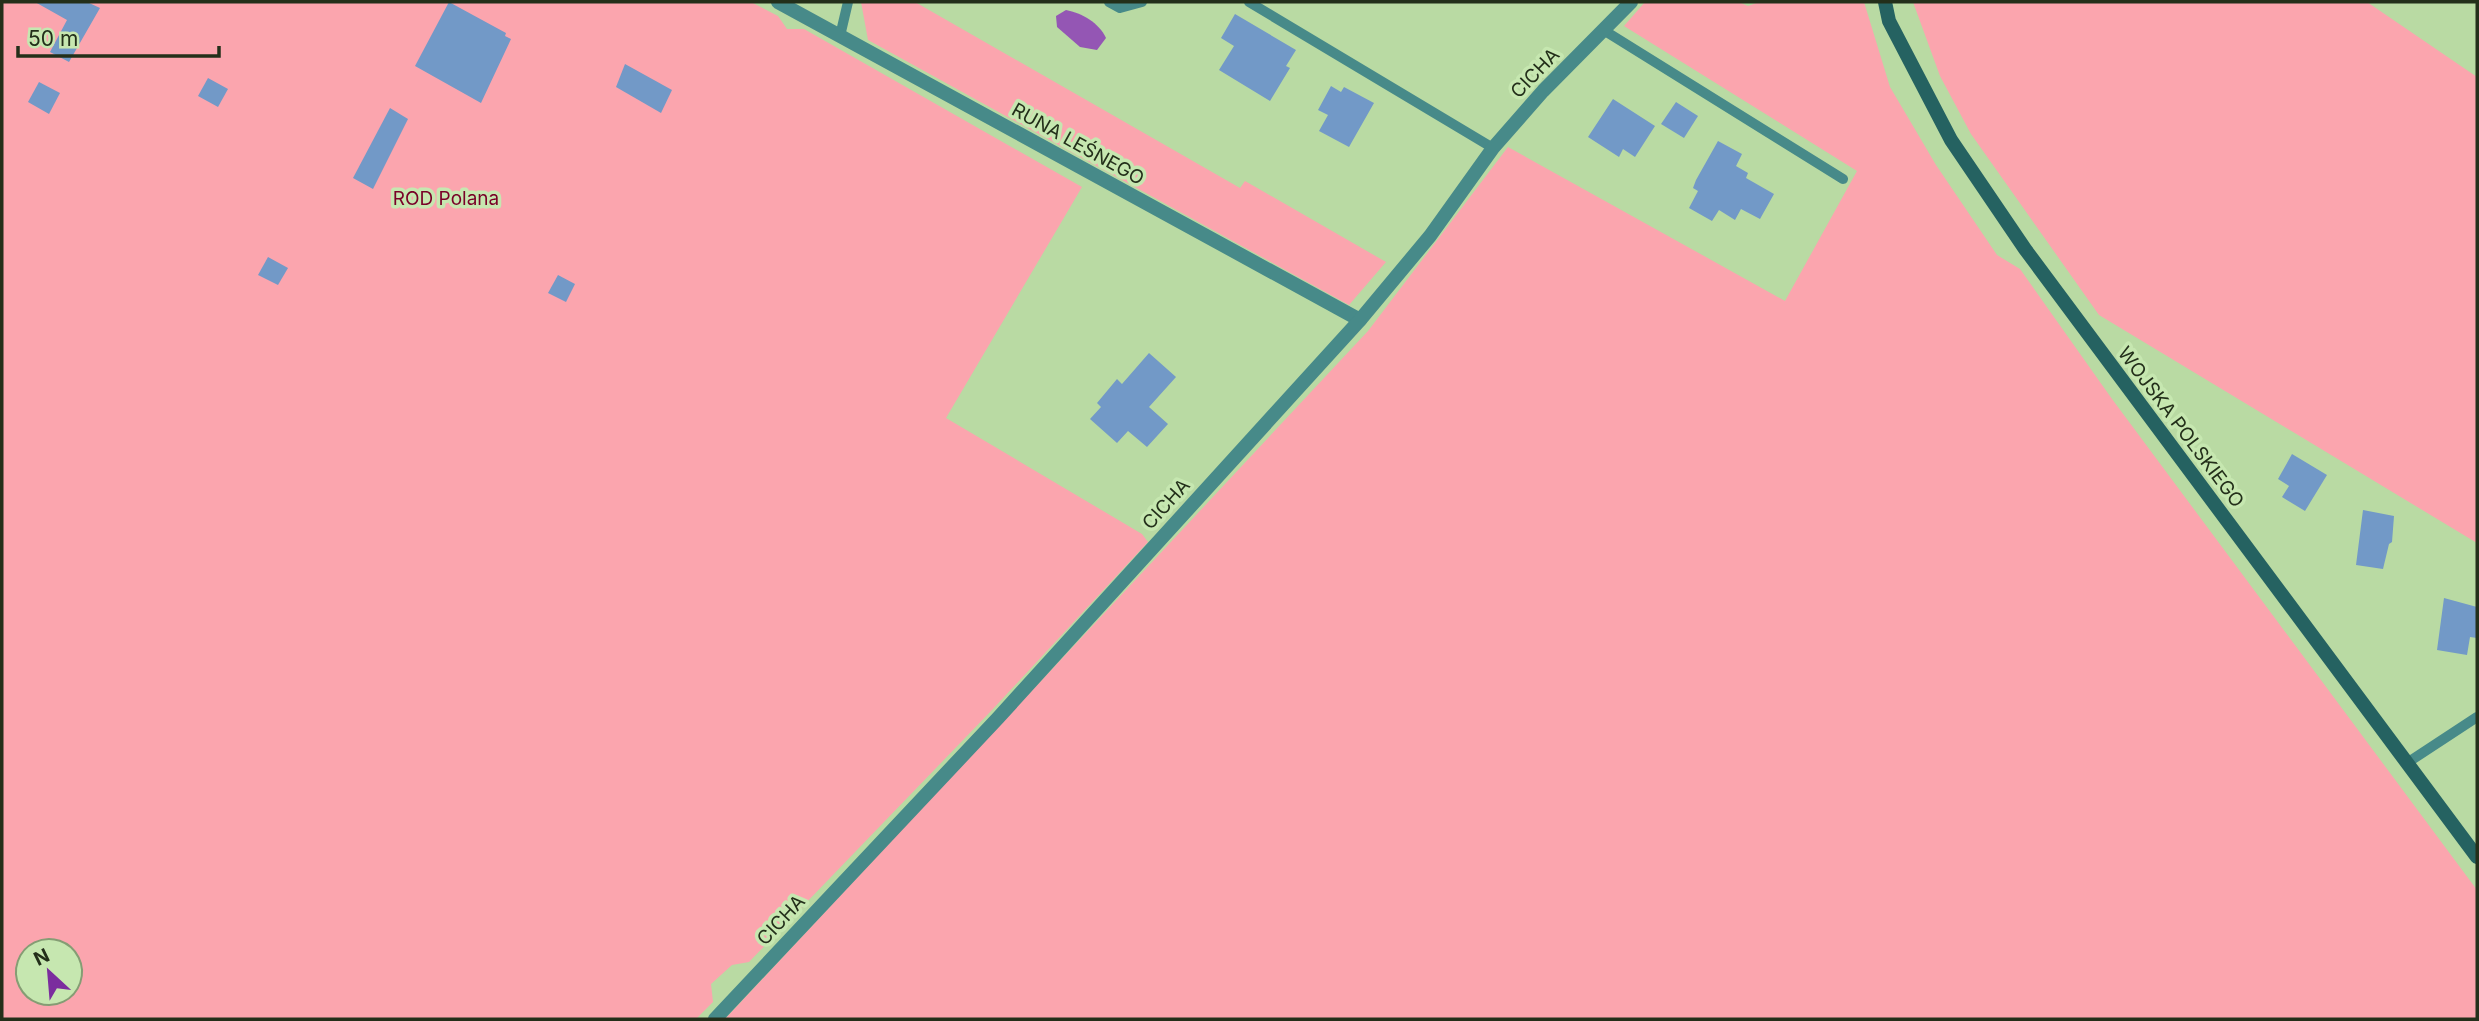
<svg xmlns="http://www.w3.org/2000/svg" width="2479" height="1021" font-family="Inter,sans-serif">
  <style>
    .green { fill: #fba5ae; fill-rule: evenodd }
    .water { fill: #9456b4 }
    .building { fill: #7299c7 }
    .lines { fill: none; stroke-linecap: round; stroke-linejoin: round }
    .lane { stroke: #478a89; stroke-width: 10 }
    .street { stroke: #478a89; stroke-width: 14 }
    .secondary { stroke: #256261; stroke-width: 14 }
    .labels { text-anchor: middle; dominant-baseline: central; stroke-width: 7; stroke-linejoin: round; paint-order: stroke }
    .street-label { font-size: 19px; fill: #232f1a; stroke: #c6e7b0 }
    .park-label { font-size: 19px; fill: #790128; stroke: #c6e7b0 }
  </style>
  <rect width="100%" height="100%" fill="#b9daa3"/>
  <g class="green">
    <path d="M 2,2 L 751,2 L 778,16 L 787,29 L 804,29 L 1082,187 L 946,418 L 1142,534 L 1148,542 L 992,710 L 749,962 L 732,965 L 711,984 L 713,1002 L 696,1019 L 2,1019 ZM 28,951 L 70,951 L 70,993 L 28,993 Z"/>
    <path d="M 861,2 L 915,2 L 1240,188 L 1245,181 L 1386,262 L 1349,305 L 868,40 Z"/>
    <path d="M 1645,2 L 1739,2 L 1748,6 L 1759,2 L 1864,2 L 1890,87 L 1936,165 L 1997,255 L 2020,269 L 2112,399 L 2477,890 L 2477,1019 L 725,1019 L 1368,331 L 1508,147 L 1785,301 L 1857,171 L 1624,26 Z"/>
    <path d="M 1913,2 L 2367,2 L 2477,77 L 2477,543 L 2099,315 L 1971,134 L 1940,76 Z"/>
  </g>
  <path class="water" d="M 1066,10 C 1082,13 1099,23 1106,38 L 1097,50 L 1080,47 L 1057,27 L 1056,16 Z"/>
  <g class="building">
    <path d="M 35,2 L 87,2 L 100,8 L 69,62 L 50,52 L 67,20 Z"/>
    <path d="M 449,2 L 506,33 L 505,36 L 511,39 L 481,103 L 415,66 Z"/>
    <path d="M 1235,14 L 1296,50 L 1286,66 L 1290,68 L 1270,101 L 1219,70 L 1234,46 L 1221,38 Z"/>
    <path d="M 625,64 L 672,90 L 661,113 L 616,87 Z"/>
    <path d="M 208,78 L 228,89 L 218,107 L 198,96 Z"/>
    <path d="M 39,82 L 60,93 L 49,114 L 28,102 Z"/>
    <path d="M 1331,86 L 1341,92 L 1344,87 L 1374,103 L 1349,147 L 1319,131 L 1328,115 L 1318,110 Z"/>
    <path d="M 1613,99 L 1655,126 L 1635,157 L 1623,149 L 1619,157 L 1588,137 Z"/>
    <path d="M 1676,102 L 1698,116 L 1684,138 L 1661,124 Z"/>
    <path d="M 390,108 L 408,119 L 373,189 L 353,178 Z"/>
    <path d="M 1718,141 L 1742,154 L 1736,166 L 1748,173 L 1746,178 L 1774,194 L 1760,219 L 1741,209 L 1735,220 L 1719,210 L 1712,221 L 1689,208 L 1698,191 L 1693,188 L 1696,180 Z"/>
    <path d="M 268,257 L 288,268 L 278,285 L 258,275 Z"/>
    <path d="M 558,275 L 575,284 L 566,302 L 548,293 Z"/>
    <path d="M 1149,353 L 1176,377 L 1149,407 L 1168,424 L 1147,447 L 1128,431 L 1117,443 L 1090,419 L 1101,407 L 1097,403 L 1117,379 L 1122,384 Z"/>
    <path d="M 2292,454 L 2327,475 L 2305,511 L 2282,497 L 2289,486 L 2278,479 Z"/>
    <path d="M 2363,510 L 2394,516 L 2392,542 L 2389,544 L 2383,569 L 2356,565 Z"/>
    <path d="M 2444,598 L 2477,607 L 2477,638 L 2470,637 L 2467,655 L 2437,650 Z"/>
  </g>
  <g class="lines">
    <g class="lane">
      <path d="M 1109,2 L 1120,8 L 1142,2"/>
      <path d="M 1249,2 L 1493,148"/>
      <path d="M 1605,31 L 1843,179"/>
      <path d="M 840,36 L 848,2"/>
      <path d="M 2407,763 L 2477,717"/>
    </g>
    <g class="street">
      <path d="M 778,2 L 1360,320"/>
      <path d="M 715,1019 L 998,718 L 1360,320 L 1430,236 L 1493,148 L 1543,91 L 1631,2"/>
    </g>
    <path class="secondary" d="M 1885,2 L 1889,21 L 1951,140 L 2025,249 L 2477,857"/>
  </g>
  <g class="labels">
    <g class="street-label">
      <text transform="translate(1535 73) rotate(-46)">CICHA</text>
      <text transform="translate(1078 144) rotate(29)">RUNA LEŚNEGO</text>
      <text transform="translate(2181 427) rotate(53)">WOJSKA POLSKIEGO</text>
      <text transform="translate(1166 504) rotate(-48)">CICHA</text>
      <text transform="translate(781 920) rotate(-47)">CICHA</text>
    </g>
    <g class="park-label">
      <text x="446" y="198">ROD Polana</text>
    </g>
  </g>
  <rect width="2479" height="1021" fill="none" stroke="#232f1a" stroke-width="7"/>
  <g transform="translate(49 972) rotate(334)"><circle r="33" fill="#c6e7b0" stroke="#859d74" stroke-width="2"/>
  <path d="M0-5L12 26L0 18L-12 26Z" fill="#7b2d9e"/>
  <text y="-10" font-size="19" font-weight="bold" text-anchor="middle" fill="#232f1a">N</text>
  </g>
  <path d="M18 46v10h201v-10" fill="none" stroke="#232f1a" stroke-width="3.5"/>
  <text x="28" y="46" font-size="21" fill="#232f1a" stroke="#c6e7b0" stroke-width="5" paint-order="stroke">50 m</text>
</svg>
